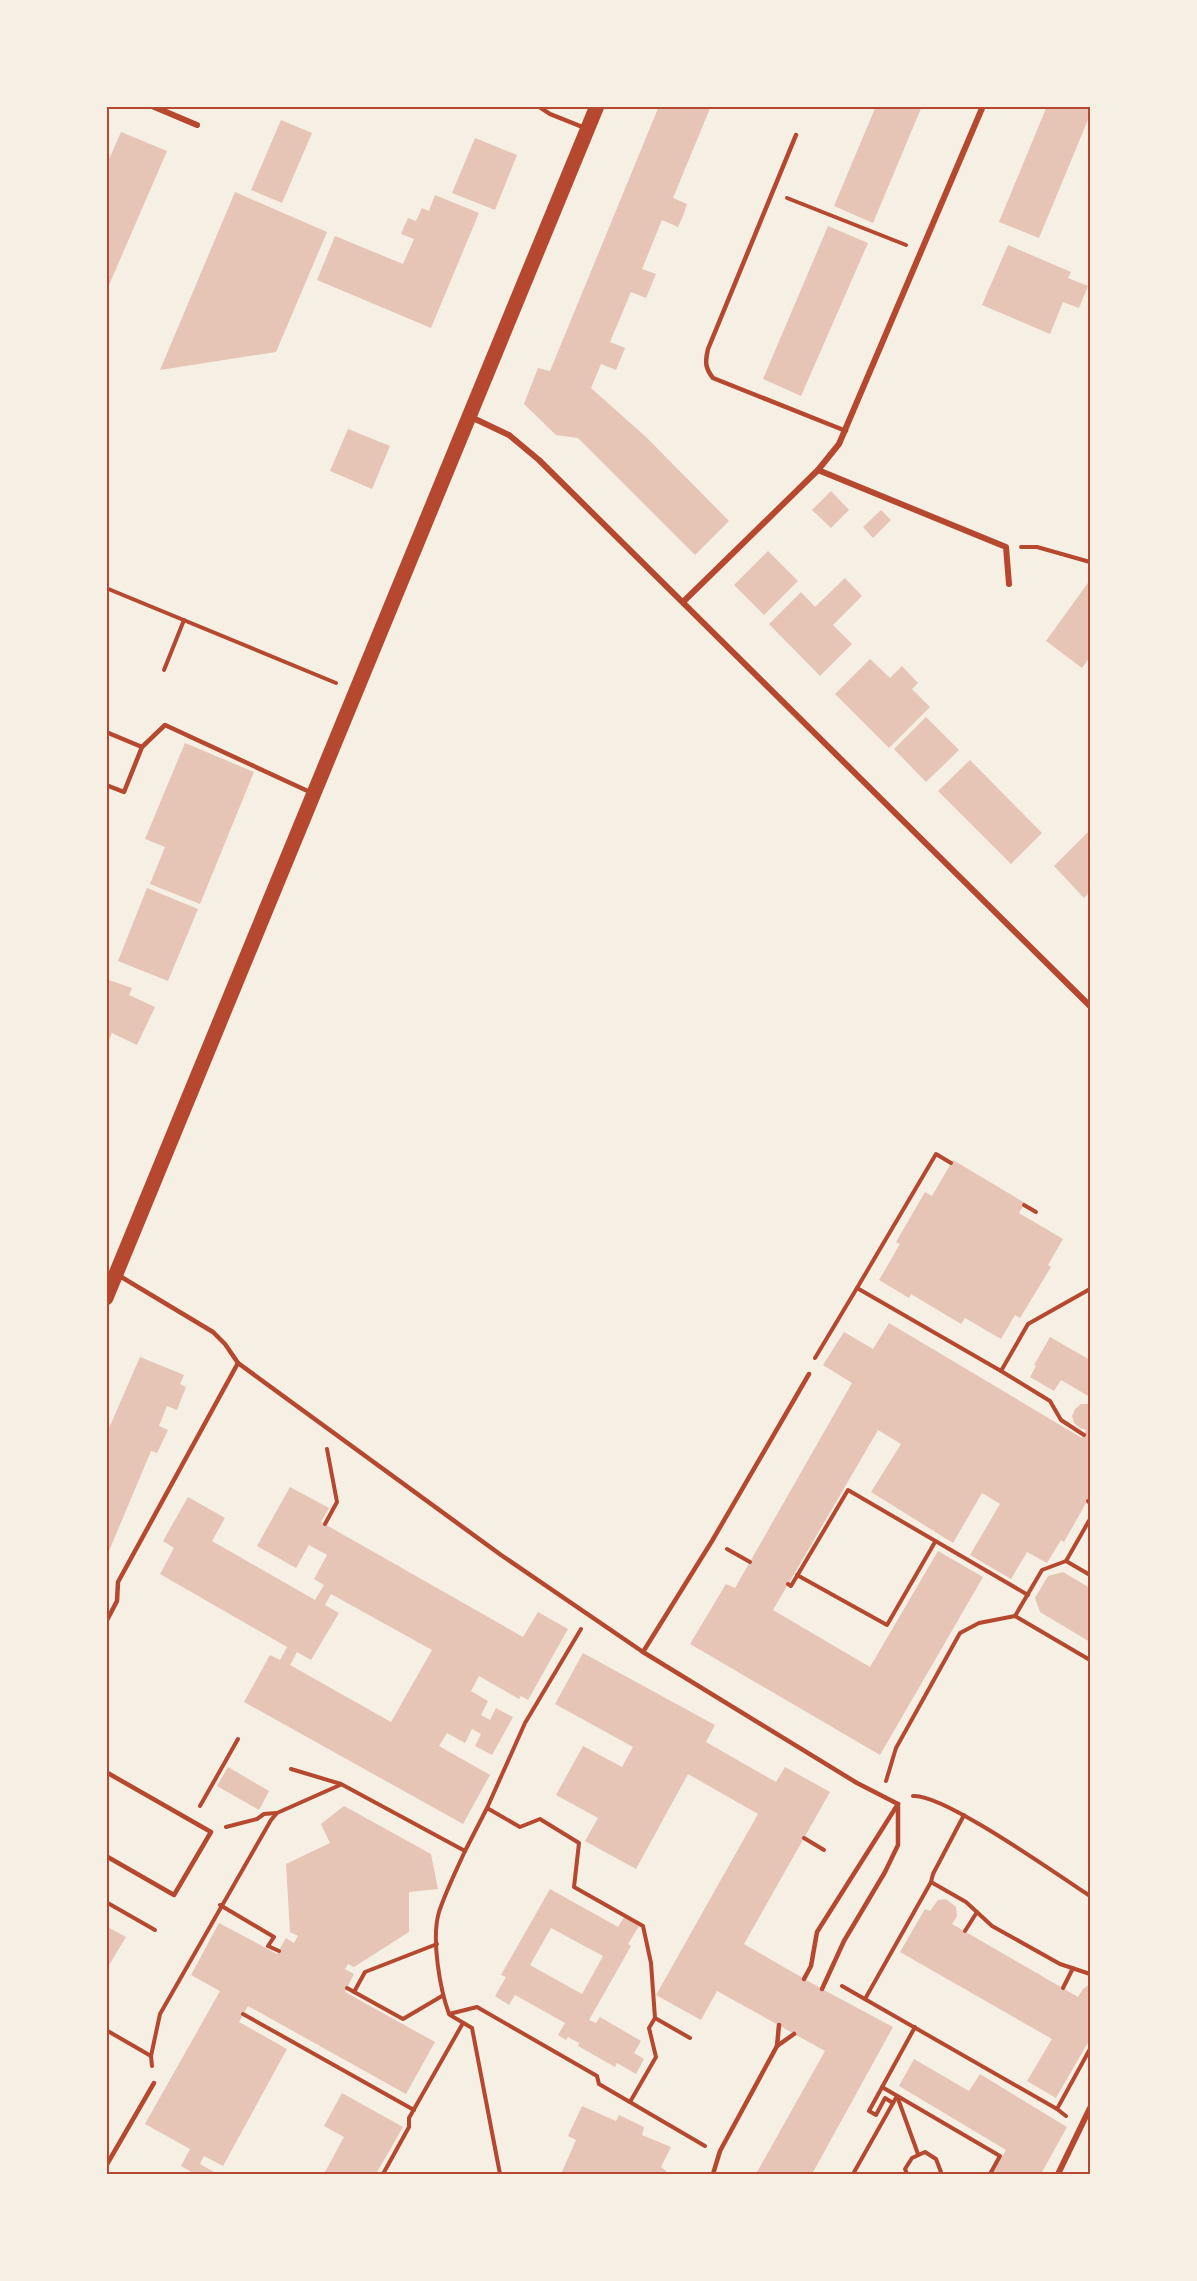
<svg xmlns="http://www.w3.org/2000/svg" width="1197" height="2281" font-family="Karla,sans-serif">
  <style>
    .building { fill: #e6c5b7; fill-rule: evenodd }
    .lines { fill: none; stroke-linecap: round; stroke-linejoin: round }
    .path { stroke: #b5482f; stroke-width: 4 }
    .service { stroke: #b5482f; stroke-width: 4.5 }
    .minor { stroke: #b5482f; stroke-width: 6 }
    .primary { stroke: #b5482f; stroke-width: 15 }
    .neatline { fill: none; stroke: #b5482f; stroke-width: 2 }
  </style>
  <rect width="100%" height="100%" fill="#f6efe4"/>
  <g class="building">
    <path d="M 659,106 L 711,106 L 673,198 L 687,204 L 683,216 L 678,227 L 662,220 L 642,269 L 656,274 L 646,298 L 631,292 L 610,342 L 625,348 L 616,370 L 601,364 L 591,388 L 646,437 L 729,521 L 695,555 L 578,438 L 556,435 L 524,404 L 538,368 L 550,371 Z"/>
    <path d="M 876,106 L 922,106 L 873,223 L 834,206 Z"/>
    <path d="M 1047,106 L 1090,106 L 1090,115 L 1039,238 L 999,222 Z"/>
    <path d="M 281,120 L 312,133 L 282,203 L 251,190 Z"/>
    <path d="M 121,132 L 167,151 L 109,285 L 106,284 L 106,166 Z"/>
    <path d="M 475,138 L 517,155 L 495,210 L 452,193 Z"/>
    <path d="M 235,192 L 327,232 L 276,352 L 160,370 Z"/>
    <path d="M 435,195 L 479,213 L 431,328 L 317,280 L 335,236 L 403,264 L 414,239 L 401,234 L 408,218 L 416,221 L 422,208 L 429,211 Z"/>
    <path d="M 828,226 L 868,243 L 801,396 L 763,379 Z"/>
    <path d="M 1008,245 L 1071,272 L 1068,278 L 1088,286 L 1079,308 L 1063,302 L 1050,334 L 982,305 Z"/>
    <path d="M 348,429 L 390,446 L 372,489 L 330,471 Z"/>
    <path d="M 831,491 L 849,510 L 831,528 L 812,510 Z"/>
    <path d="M 881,510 L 891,520 L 873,538 L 863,527 Z"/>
    <path d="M 768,551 L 798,581 L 764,615 L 734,585 Z"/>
    <path d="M 845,578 L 862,596 L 833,625 L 852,644 L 820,676 L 769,624 L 801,592 L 815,607 Z"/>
    <path d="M 1090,580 L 1090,657 L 1082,668 L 1046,641 Z"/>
    <path d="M 870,659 L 890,678 L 902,666 L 918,683 L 912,689 L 930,707 L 889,748 L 835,694 Z"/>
    <path d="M 926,717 L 959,750 L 926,782 L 894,749 Z"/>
    <path d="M 185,743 L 254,772 L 200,904 L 150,884 L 165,847 L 145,839 Z"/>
    <path d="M 970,760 L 1042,833 L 1011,864 L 938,791 Z"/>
    <path d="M 1090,830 L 1090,892 L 1084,898 L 1054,866 Z"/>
    <path d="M 147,888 L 198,909 L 168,981 L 118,961 Z"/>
    <path d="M 106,979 L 132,988 L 129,995 L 155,1007 L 137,1045 L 112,1033 L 109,1040 L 106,1039 Z"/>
    <path d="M 953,1160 L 1025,1203 L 1019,1213 L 1063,1239 L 1048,1265 L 1051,1267 L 1020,1318 L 1015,1315 L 1001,1339 L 965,1318 L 961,1324 L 911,1294 L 909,1298 L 879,1280 L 900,1244 L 896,1242 L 925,1192 L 932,1196 Z"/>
    <path d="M 889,1323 L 1082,1438 L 1086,1430 L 1080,1428 L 1074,1423 L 1072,1416 L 1075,1409 L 1081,1404 L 1090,1404 L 1090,1496 L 1064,1542 L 1061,1540 L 1047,1563 L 1027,1552 L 1011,1579 L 970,1555 L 1000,1504 L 982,1493 L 953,1543 L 871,1492 L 901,1444 L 878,1430 L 773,1610 L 870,1667 L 938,1551 L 983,1577 L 880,1755 L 690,1644 L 726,1584 L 735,1588 L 852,1383 L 823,1365 L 844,1332 L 873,1349 Z"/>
    <path d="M 1050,1337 L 1090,1360 L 1090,1397 L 1061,1380 L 1054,1391 L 1030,1377 L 1036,1366 L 1034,1365 Z"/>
    <path d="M 140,1357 L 184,1375 L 180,1384 L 186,1387 L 177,1410 L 167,1406 L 159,1426 L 168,1430 L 157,1453 L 151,1451 L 109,1551 L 106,1550 L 106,1435 Z"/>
    <path d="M 290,1487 L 329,1508 L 321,1522 L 523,1637 L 538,1612 L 568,1629 L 528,1700 L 521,1696 L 519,1699 L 479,1676 L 471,1691 L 488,1701 L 481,1715 L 490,1720 L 496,1708 L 513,1717 L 492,1755 L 475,1746 L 481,1734 L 472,1729 L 465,1743 L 447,1733 L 439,1746 L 490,1775 L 463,1824 L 244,1702 L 270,1655 L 280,1660 L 287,1647 L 160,1574 L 174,1548 L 163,1541 L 188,1497 L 225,1518 L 212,1541 L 315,1600 L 324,1585 L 314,1579 L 327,1555 L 309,1545 L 296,1568 L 257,1546 ZM 331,1594 L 432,1650 L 391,1722 L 290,1665 L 297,1652 L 311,1660 L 339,1613 L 325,1605 Z"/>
    <path d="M 1063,1572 L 1090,1588 L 1090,1642 L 1040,1612 L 1035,1598 L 1048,1576 Z"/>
    <path d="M 583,1653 L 715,1725 L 706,1742 L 776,1782 L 785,1767 L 830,1792 L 744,1944 L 822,1989 L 893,2027 L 812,2174 L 756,2174 L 825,2051 L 717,1991 L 701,2020 L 656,1995 L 758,1814 L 688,1774 L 636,1869 L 585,1841 L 598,1818 L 556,1795 L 583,1746 L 622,1767 L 633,1747 L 555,1704 Z"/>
    <path d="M 228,1767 L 269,1791 L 259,1810 L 217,1786 Z"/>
    <path d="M 344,1806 L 431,1854 L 438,1889 L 409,1892 L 409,1932 L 354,1967 L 348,1964 L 345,1969 L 354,1974 L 345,1992 L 435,2042 L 406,2094 L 248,2006 L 239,2022 L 287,2049 L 223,2166 L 204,2156 L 200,2164 L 214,2172 L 213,2174 L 195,2174 L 181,2166 L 190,2149 L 145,2124 L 220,1991 L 191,1975 L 219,1923 L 277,1954 L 286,1938 L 294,1943 L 298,1936 L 290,1932 L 286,1864 L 330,1843 L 321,1824 Z"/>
    <path d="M 550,1889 L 618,1927 L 624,1917 L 639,1926 L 628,1944 L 631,1946 L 589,2020 L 596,2023 L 600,2017 L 641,2041 L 634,2053 L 644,2059 L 636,2074 L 617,2063 L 615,2067 L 578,2046 L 579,2043 L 568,2037 L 566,2040 L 558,2035 L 565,2023 L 515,1995 L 509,2005 L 495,1996 L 506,1977 L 501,1975 ZM 551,1928 L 603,1956 L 582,1994 L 530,1965 Z"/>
    <path d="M 946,1899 L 956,1907 L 957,1916 L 952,1924 L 1078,1997 L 1083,1989 L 1090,1984 L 1090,2039 L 1056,2098 L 1027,2081 L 1052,2039 L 900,1952 L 925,1909 L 930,1911 L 938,1900 Z"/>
    <path d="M 106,1926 L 126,1937 L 106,1970 Z"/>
    <path d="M 914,2059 L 969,2091 L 980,2074 L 1067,2127 L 1041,2174 L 992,2174 L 1006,2150 L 899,2086 Z"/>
    <path d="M 342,2093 L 403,2127 L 376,2174 L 324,2174 L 344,2137 L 324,2126 Z"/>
    <path d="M 582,2106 L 616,2121 L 619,2115 L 644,2127 L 642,2135 L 671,2147 L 661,2167 L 666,2171 L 666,2174 L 633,2174 L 627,2172 L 626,2174 L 561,2174 L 576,2140 L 568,2136 Z"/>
  </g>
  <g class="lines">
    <g class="path">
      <path d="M 787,198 L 906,245"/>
      <path d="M 1021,547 L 1037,547 L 1090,562"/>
      <path d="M 106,588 L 336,683"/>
      <path d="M 164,670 L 184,620"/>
      <path d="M 1024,1205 L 1036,1212"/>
      <path d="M 857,1288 L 936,1154 L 951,1163"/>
      <path d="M 815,1358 L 857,1288 L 1001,1371 L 1028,1324 L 1090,1289"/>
      <path d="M 1001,1371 L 1050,1401 L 1061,1420 L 1084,1435"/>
      <path d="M 1088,1501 L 1090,1503"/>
      <path d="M 325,1524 L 337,1502 L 327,1449"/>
      <path d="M 727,1549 L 750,1562"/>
      <path d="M 1066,1561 L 1090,1575"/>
      <path d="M 797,1575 L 887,1625 L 935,1542"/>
      <path d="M 788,1584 L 791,1586 L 848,1490 L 1028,1595"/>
      <path d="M 1015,1616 L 1042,1570 L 1066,1561 L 1090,1519"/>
      <path d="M 291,1769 L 341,1784 L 465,1851 C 456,1871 446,1891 439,1912 C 431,1939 440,1989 449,2014 L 477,2007 L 597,2076 L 599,2084 L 705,2146"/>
      <path d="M 886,1781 L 896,1748 L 960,1633 L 979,1623 L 1015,1616 L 1090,1660"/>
      <path d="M 913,1796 C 943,1793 1059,1876 1090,1896"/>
      <path d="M 200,1806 L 238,1739"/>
      <path d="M 487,1808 L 520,1827 L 540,1819 L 579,1843 L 574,1887 L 643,1926 L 651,1963 L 655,2018 L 690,2038"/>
      <path d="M 226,1827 L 257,1819 L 264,1814 L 276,1813"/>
      <path d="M 804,1838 L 824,1850"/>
      <path d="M 465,1851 L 487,1808 L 525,1723 L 581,1629"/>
      <path d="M 931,1882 L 966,1902 L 992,1926 L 1060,1964 L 1090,1974"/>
      <path d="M 106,1902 L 155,1930"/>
      <path d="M 220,1905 L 274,1937 L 268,1946 L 279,1951"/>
      <path d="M 965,1931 L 977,1912"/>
      <path d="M 842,1986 L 1057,2109 L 1066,2116"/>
      <path d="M 347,1988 L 403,2019 L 442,1996"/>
      <path d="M 1063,1988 L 1073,1968"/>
      <path d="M 354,1992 L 365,1972 L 437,1944"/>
      <path d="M 865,1999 L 931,1882 L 933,1874 L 964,1815"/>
      <path d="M 243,2014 L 414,2110"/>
      <path d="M 450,2015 L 472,2028 L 500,2174"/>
      <path d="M 106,2030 L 151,2056"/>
      <path d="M 152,2066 L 151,2056 L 160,2014 L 271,1820 L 277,1813 L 340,1785"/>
      <path d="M 882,2087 L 1000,2156 L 990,2174"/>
      <path d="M 897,2096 L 918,2154"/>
      <path d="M 630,2102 L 656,2057 L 649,2028 L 655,2018"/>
      <path d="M 893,2103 L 885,2098 L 876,2115 L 869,2111 L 915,2027"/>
      <path d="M 1057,2109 L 1090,2049"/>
      <path d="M 383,2174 L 409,2127 L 409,2118 L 463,2023"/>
      <path d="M 853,2174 L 897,2096"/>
      <path d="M 907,2174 L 905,2169 L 912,2158 L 925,2152 L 936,2159 L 941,2172 L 939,2174"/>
    </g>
    <g class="service">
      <path d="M 538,106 L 550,114 L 585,128"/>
      <path d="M 796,135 L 708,349 C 705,362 705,368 713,378 L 846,431"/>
      <path d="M 106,732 L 142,747 L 124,792 L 106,785"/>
      <path d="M 142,747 L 165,725 L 312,793"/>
      <path d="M 118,1275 L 213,1332 L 225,1344 L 238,1363 L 501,1555 L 643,1652 L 857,1783 L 898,1804"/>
      <path d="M 106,1622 L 117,1601 L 118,1582 L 238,1363"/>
      <path d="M 643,1652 L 712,1541 L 809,1374"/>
      <path d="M 106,1772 L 211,1832 L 174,1895 L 106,1856"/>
      <path d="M 804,1979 L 811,1966 L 817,1932 L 898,1804"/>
      <path d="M 822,1989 L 844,1941 L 885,1872 L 898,1845 L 898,1804"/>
      <path d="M 777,2046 L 794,2034"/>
      <path d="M 106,2166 L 154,2083"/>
      <path d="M 713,2174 L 720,2151 L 777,2046 L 779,2025"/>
    </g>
    <g class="minor">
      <path d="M 152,106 L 197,125"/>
      <path d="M 471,417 L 509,435 L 539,460 L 1090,1006"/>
      <path d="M 818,470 L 1006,547 L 1009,584"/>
      <path d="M 683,602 L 818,470 L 839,444 L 983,106"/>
      <path d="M 1058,2174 L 1090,2108"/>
    </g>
    <path class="primary" d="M 106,1298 L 597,106"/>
  </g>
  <rect width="1197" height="2281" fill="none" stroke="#f6efe4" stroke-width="216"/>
  <rect x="108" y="108" width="981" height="2065" class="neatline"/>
</svg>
